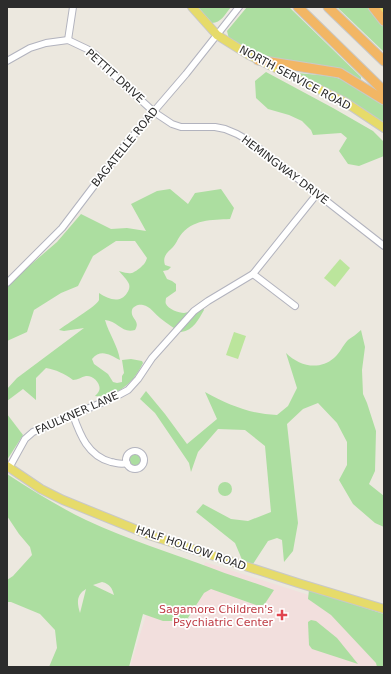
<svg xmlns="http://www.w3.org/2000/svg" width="391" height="674" font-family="'DejaVu Sans',sans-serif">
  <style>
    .medical { fill: #f2dfdd }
    .green { fill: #acdea0; fill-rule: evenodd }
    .pitch { fill: #bbe59c }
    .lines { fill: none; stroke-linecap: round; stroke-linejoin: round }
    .minor-casing { stroke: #b2b3be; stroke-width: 8 }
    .major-casing { stroke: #c8c8c8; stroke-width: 10 }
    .highway-casing { stroke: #c8c8c8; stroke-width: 11 }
    .minor { stroke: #fff; stroke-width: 6 }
    .major { stroke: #e6db6a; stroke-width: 8 }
    .highway { stroke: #f2b664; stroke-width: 9 }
    .health-dot { fill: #e0444e; stroke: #fff; stroke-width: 1.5 }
    .labels { text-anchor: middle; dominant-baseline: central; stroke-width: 3.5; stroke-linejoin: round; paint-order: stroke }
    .street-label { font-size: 11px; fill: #2c2c2c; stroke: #fff }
    .health-label { font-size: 11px; fill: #be3a42; stroke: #fff; text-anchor: end }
  </style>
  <rect width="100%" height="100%" fill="#ece8df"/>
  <path class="medical" d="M 205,562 L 384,619 L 384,667 L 130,667 L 147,612 L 173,623 L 189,622 Z"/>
  <g class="green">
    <path d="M 198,7 L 231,7 C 225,14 221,23 212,23 Z"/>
    <path d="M 247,7 L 289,7 L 361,77 L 361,80 L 350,75 L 263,60 L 229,39 L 227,31 Z"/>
    <path d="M 337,7 L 371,7 L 384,25 L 384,52 Z"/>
    <path d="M 266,72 L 333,108 L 373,131 L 384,142 L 384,156 L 359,166 L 348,164 L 339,151 L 347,138 L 341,133 L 313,135 L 311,130 L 302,121 L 289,115 L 268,109 L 256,98 L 255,81 Z"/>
    <path d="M 297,73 L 330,76 L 348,81 L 384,104 L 384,124 L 297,76 Z"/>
    <path d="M 170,189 L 188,204 L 195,193 L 221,189 L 234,208 L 230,219 C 212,220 192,219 180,236 C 177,240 176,244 173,247 C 168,252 162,256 165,265 L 171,267 L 168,270 L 163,271 L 167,279 L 172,281 L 176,284 L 176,291 L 166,298 C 166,300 165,302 166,304 C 168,309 179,313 184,313 C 191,312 196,307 200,302 L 204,310 C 198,320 194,330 181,332 C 174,329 167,323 160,318 C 155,314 150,306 143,305 C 139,304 133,306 132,310 C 130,319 141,320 135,330 C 122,334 118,321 105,320 C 109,334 118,346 120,360 C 110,355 101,348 92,359 L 94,364 L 108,374 L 113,382 L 117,383 L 122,382 L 122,376 L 124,373 L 122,360 L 131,359 L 142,361 L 143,363 C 134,382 117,398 95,396 C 96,395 98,393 99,391 C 102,384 93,375 86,376 C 81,377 78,380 73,380 C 64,373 56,370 46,368 L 36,378 L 36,400 L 23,389 L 7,401 L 7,389 L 17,378 L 84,328 L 64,331 L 59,330 C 66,324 97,306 99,300 C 99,298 99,295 99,293 C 108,299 120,304 127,293 C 129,290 130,287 129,284 C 127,279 122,275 119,271 C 130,274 131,275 140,268 C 144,264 145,264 147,258 L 135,241 L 116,241 L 93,256 L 78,286 L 61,293 L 34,310 L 27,332 L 7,341 L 7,285 L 57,242 L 81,214 L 111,229 L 127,228 L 146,231 L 131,204 L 157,191 Z"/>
    <path d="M 361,330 L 365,347 L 362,370 L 363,394 L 367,403 L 376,431 L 375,471 L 369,484 L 384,496 L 384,527 L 375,523 L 353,504 L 339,480 L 347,465 L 347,442 L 337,423 L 318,403 L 303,409 L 287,424 L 298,523 L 293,551 L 284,562 L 282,540 L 277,538 L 268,541 L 253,564 L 243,562 L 235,543 L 196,512 L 203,504 L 231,519 L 248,521 L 271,512 L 265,446 L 245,430 L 218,429 L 198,452 L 191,472 L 189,463 L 155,413 L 140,399 L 146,391 L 165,414 L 187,444 L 217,419 L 205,392 C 229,405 250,414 277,415 L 288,406 L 297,388 L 286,353 C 299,366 319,371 334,358 C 340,353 343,345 348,340 C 352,337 357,334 361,330 Z"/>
    <path d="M 7,414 L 23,435 L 7,460 Z"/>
    <circle cx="136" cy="461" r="8"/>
    <path d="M 7,474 C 33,491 59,507 86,520 C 127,539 171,553 214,569 C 234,577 254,582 274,590 L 264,605 L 256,605 L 211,589 L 204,593 L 186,621 L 163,621 L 143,614 L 129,667 L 49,667 L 57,648 L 55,630 L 40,614 L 11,602 L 7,602 L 7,580 L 13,576 L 32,555 L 30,547 L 19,534 L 7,516 ZM 102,582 C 110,584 112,588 114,595 L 93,585 ZM 86,589 L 80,613 C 77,603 76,595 86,589 Z"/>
    <circle cx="225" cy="489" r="7"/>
    <path d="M 309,590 L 384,614 L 384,667 L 377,667 L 376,663 L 331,615 L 308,599 Z"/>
    <path d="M 311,620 L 316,621 L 337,638 L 358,664 L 312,649 L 309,645 L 308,622 Z"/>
  </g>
  <g class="pitch">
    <path d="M 340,259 L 350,268 L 335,287 L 324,278 Z"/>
    <path d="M 234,332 L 246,336 L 238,359 L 226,355 Z"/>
  </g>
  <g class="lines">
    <defs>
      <g id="minor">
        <path d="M 68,40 L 73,7"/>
        <path d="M 7,61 L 30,48 L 46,43 L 68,40 L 87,49 L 96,55 L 108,70 L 154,112 L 172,124 L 181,127 L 215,127 L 225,129 L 237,134 L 251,142 L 384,246"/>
        <path d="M 253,274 L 295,306"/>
        <path d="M 7,283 L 62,228 L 125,145 L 186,74 L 239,7"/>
        <path d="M 73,415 C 80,435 88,456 111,462 C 117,463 121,465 127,463"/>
        <circle cx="135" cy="460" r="9"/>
        <path d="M 9,468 L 25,439 L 33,432 L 115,397 L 128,390 L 138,379 L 152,358 L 194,311 L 208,301 L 253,274 L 317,194"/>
      </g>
      <g id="major">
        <path d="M 192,7 L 217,35 L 249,55 L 345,102 L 384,128"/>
        <path d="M 379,7 L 384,13"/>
        <path d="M 7,466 L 41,489 L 63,500 L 152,536 L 298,583 L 384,609"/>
      </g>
      <g id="highway">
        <path d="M 298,7 L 384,91"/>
        <path d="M 328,7 L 384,61"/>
        <path d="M 373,7 L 384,21"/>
        <path d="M 258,60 L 340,73 L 384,100"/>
      </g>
    </defs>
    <use href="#minor" class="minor-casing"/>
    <use href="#major" class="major-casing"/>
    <use href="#highway" class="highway-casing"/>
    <use href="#minor" class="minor"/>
    <use href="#major" class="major"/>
    <use href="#highway" class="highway"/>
  </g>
  <path class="health-dot" d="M280 609h4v4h4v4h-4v4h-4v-4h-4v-4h4z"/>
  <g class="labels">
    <g class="street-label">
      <text transform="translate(115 76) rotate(42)">PETTIT DRIVE</text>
      <text transform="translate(295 78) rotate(28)">NORTH SERVICE ROAD</text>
      <text transform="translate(125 147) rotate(-51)">BAGATELLE ROAD</text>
      <text transform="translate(285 170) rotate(37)">HEMINGWAY DRIVE</text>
      <text transform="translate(77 413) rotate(-24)">FAULKNER LANE</text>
      <text transform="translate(191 548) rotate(19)">HALF HOLLOW ROAD</text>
    </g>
    <g class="health-label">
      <text x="273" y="609">Sagamore Children's<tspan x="273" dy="13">Psychiatric Center</tspan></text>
    </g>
  </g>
  <rect width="391" height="674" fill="none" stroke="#2c2c2c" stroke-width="16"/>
</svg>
